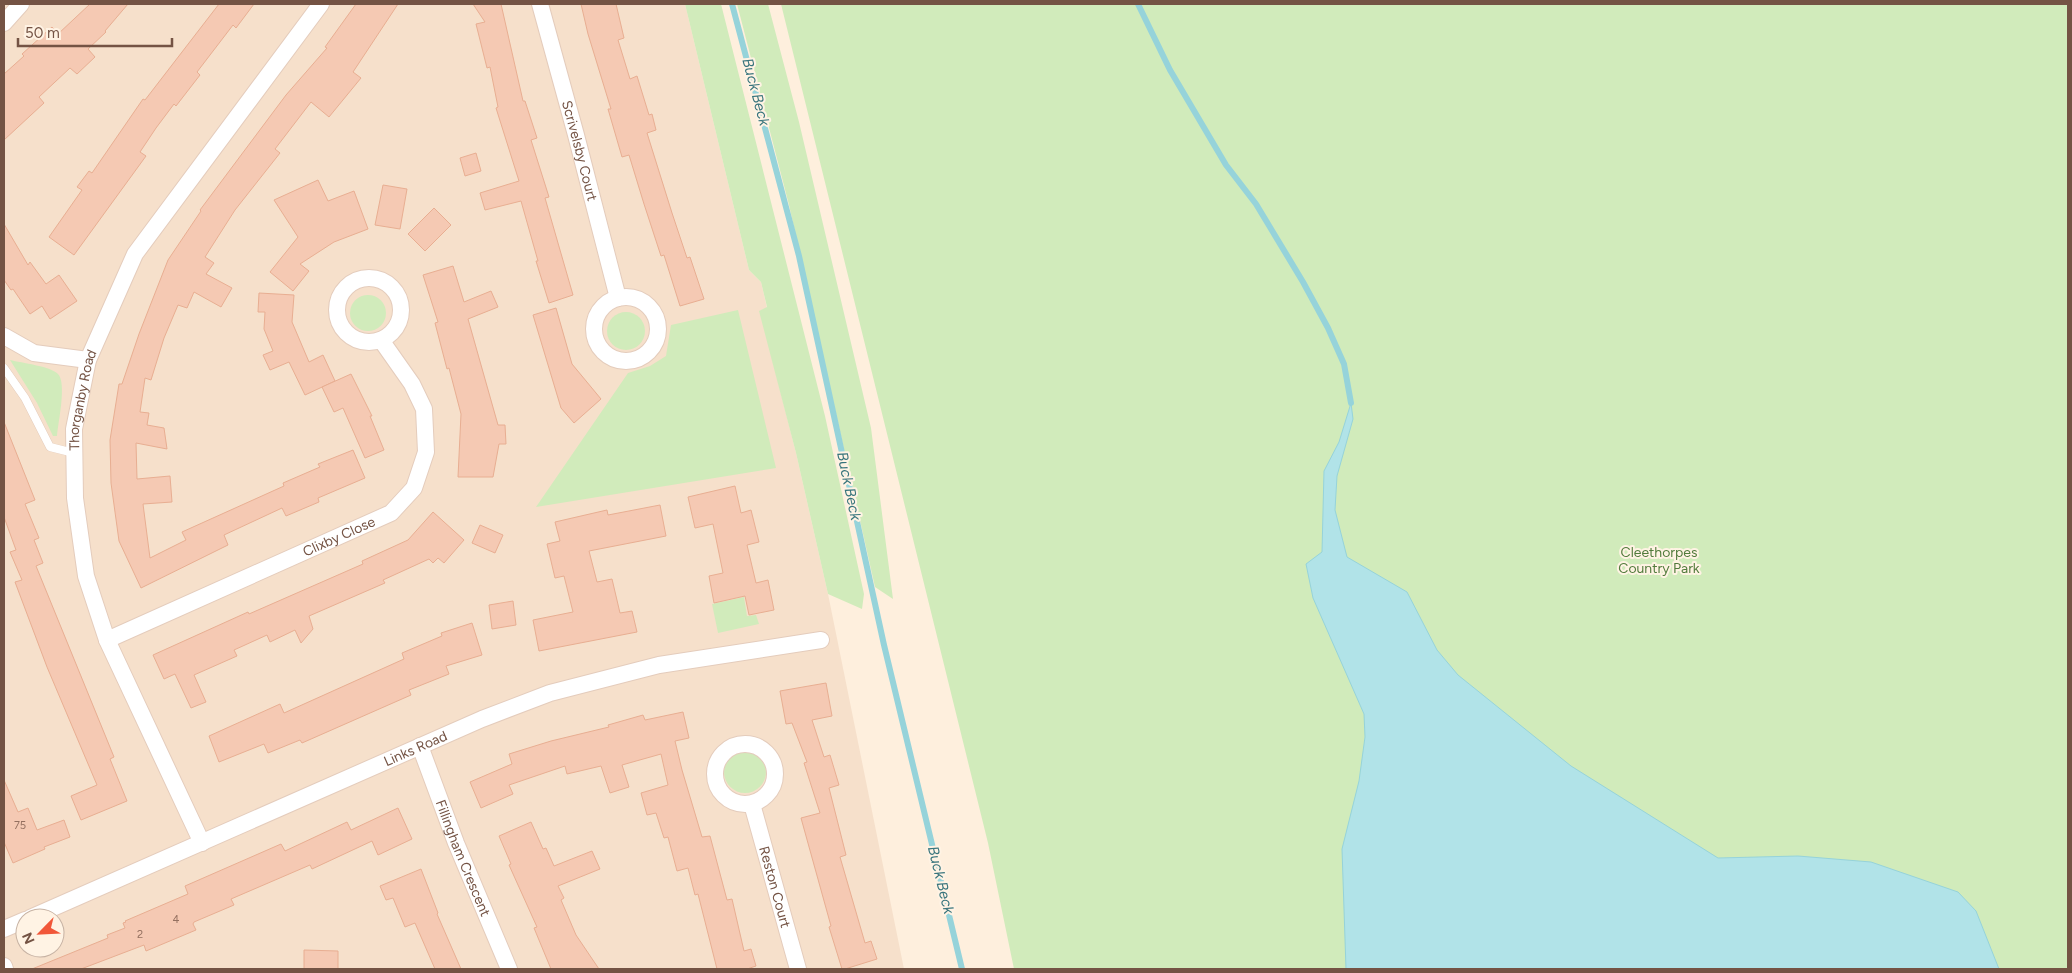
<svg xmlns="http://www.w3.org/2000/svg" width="2072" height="973" font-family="Figtree,sans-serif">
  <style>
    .residential { fill: #f6e0cb; fill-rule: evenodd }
    .green { fill: #d1ebbb }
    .water { fill: #b1e3e8; stroke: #96d3da }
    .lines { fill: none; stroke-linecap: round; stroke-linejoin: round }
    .stream { stroke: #96d3da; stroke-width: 6 }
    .building { fill: #f5c9b3; stroke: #e8ae92 }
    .service-casing { stroke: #e4ccbc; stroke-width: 9 }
    .minor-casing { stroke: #e4ccbc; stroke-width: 18 }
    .service { stroke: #fff; stroke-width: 8 }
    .minor { stroke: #fff; stroke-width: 16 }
    .labels { text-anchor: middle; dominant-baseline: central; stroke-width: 4; stroke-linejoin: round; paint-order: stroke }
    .number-label { font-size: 11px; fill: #947060 }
    .street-label { font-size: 14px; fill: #745344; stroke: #fff3e4 }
    .park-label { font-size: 14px; fill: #527b3c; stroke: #fff3e4 }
    .water-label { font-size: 15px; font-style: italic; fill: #38747c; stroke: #fff3e4 }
  </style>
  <rect width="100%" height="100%" fill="#feefdd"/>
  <path class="residential" d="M 4,4 L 685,4 L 749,270 L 761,282 L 767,308 L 760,311 L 796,453 L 828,594 L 904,969 L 4,969 ZM 25,918 L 55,918 L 55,948 L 25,948 Z"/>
  <g class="green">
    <path d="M 685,4 L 721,4 L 825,416 L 864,594 L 862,609 L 828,594 L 796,453 L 759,311 L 767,307 L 761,282 L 749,270 Z"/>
    <path d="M 737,4 L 768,4 L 799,122 L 871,428 L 893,599 L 875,587 L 789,205 Z"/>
    <path d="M 781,4 L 2068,4 L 2068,969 L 1014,969 L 988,843 Z"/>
    <circle cx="368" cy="313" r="18"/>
    <path d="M 738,310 L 776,468 L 536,507 L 628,373 L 650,366 L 666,356 L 671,325 Z"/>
    <circle cx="626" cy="331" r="19"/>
    <path d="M 10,360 C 22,363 50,366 58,374 C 67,383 58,423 57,436 L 53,436 L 37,403 Z"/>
    <path d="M 744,597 L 747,616 L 756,615 L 759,624 L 718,633 L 712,604 Z"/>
    <circle cx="745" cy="772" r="21"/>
  </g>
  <path class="water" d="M 1351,403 L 1353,419 L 1337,476 L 1335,510 L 1347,557 L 1407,592 L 1437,650 L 1458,675 L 1571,766 L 1718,858 L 1798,856 L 1871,862 L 1958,892 L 1976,911 L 1999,969 L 1346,969 L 1342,849 L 1359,781 L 1365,737 L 1364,714 L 1313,598 L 1306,564 L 1322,552 L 1324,471 L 1339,442 Z"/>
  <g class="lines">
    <g class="stream">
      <path d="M 732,4 L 799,256 L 884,645 L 962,969"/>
      <path d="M 1138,4 L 1170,70 L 1226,165 L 1256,204 L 1303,282 L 1328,328 L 1344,364 L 1351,403"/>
    </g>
  </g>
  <g class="building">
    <path d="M 90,4 L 128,4 L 105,31 L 106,32 L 88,49 L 95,57 L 77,74 L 70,68 L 39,97 L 44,103 L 4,140 L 4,74 L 24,56 L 22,54 L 52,27 L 58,34 Z"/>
    <path d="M 219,4 L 254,4 L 236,28 L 233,25 L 197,72 L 200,75 L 176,106 L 174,104 L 156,128 L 140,152 L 146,156 L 74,255 L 49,237 L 82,190 L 77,187 L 89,171 L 92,173 L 143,99 L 145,100 Z"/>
    <path d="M 356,4 L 398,4 L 353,72 L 361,78 L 329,117 L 311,102 L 275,149 L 280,153 L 235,210 L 205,257 L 214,263 L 206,274 L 232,288 L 221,307 L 194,292 L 187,308 L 178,305 L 164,338 L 151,380 L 145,378 L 140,412 L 149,413 L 147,425 L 164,428 L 167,449 L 136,443 L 137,479 L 170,476 L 172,502 L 143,504 L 150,558 L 186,540 L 182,532 L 284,486 L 283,483 L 320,467 L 318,464 L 353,450 L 365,478 L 318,498 L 319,502 L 286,516 L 282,508 L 224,535 L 228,545 L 141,588 L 119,541 L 111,483 L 110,440 L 119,384 L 122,384 L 139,334 L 168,260 L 201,211 L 200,210 L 286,95 L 327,48 L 325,47 Z"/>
    <path d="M 473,4 L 501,4 L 523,101 L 525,101 L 537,138 L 531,140 L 549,197 L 545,198 L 573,295 L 549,303 L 536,261 L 538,261 L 521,201 L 485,210 L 480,193 L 519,181 L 496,108 L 498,107 L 490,67 L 487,68 L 476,24 L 485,22 Z"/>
    <path d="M 581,4 L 616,4 L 624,38 L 618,40 L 630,79 L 637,76 L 649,115 L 652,114 L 656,130 L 647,133 L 672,213 L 687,258 L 690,257 L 704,299 L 680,306 L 664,255 L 661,256 L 644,204 L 629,155 L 622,157 L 608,109 L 611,109 L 588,34 Z"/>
    <path d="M 476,153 L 481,171 L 465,176 L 460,158 Z"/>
    <path d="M 318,180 L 328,201 L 354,191 L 368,229 L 334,242 L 300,264 L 309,271 L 293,291 L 270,272 L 298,237 L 274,200 Z"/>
    <path d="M 383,185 L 407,189 L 400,229 L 375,225 Z"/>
    <path d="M 434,208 L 451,225 L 425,251 L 408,234 Z"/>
    <path d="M 4,224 L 28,265 L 30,262 L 46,284 L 59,275 L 77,301 L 50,319 L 42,306 L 30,314 L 13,289 L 11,290 L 4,280 Z"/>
    <path d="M 453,266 L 464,302 L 491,291 L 498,307 L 468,319 L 498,425 L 505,425 L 506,444 L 499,444 L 493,477 L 458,477 L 461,414 L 449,368 L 447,369 L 435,323 L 438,322 L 423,275 Z"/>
    <path d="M 259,293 L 294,295 L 292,322 L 309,362 L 323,355 L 335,381 L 305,395 L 289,362 L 270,370 L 263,355 L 273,351 L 264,329 L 265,312 L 258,312 Z"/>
    <path d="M 556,308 L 572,364 L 601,399 L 574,423 L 561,408 L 533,315 Z"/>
    <path d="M 351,374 L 372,416 L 370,416 L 384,450 L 365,458 L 343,408 L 334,412 L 322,387 Z"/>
    <path d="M 4,422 L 35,500 L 25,504 L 39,538 L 34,540 L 43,563 L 36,566 L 114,757 L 110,759 L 127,801 L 81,820 L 71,796 L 97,785 L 47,667 L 15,582 L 22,580 L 10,552 L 16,550 L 4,517 Z"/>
    <path d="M 735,486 L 741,513 L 751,510 L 759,542 L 747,545 L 756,583 L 768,580 L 774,610 L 749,615 L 745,596 L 714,603 L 709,576 L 723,573 L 713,524 L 695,528 L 688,497 Z"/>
    <path d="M 660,505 L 666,536 L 589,551 L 597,582 L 612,579 L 620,613 L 632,611 L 637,632 L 539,651 L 533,620 L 573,612 L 564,576 L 555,578 L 547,544 L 560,541 L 555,522 L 607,510 L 608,515 Z"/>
    <path d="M 433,512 L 464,540 L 444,563 L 438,558 L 433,563 L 429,559 L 383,580 L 385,583 L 309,616 L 313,629 L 301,643 L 295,630 L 270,642 L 267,635 L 234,650 L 237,656 L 194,675 L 206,702 L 191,708 L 175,674 L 164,679 L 153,655 L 248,612 L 249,614 L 363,564 L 362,561 L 408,540 Z"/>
    <path d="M 480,525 L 503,535 L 495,553 L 472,543 Z"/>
    <path d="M 513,601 L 516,625 L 492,629 L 489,605 Z"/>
    <path d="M 472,623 L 482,655 L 446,666 L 449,674 L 409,690 L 411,695 L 302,743 L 300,740 L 268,753 L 264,744 L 219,762 L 209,736 L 280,704 L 284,713 L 404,659 L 402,653 L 442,636 L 441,633 Z"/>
    <path d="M 826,683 L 832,716 L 812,720 L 824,757 L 830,755 L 839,785 L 829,788 L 846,855 L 840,857 L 865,943 L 871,941 L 877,959 L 845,969 L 842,969 L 829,927 L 831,926 L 801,818 L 820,813 L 804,763 L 807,762 L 792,723 L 786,724 L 780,691 Z"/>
    <path d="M 683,712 L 689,738 L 675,741 L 682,770 L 702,837 L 710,836 L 727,900 L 732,899 L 744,951 L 751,949 L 756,966 L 747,969 L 717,969 L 698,894 L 695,895 L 688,868 L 677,871 L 668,837 L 664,838 L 656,813 L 647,815 L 641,793 L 668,785 L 661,754 L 622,765 L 629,787 L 610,793 L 601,766 L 567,774 L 565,766 L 509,785 L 513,794 L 481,808 L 470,782 L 512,764 L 509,754 L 551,741 L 609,727 L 608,725 L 643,715 L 645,720 Z"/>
    <path d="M 4,780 L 18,812 L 28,808 L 37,830 L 64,820 L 70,837 L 44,847 L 45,849 L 13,863 L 4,842 Z"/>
    <path d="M 398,808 L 412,839 L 378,855 L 372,841 L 312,869 L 310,865 L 231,899 L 234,905 L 194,922 L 193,924 L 196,930 L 146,951 L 144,945 L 81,969 L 32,969 L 108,938 L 107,935 L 125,928 L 123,923 L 126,922 L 125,921 L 188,894 L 185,886 L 281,844 L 285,851 L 347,822 L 351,830 Z"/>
    <path d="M 531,822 L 543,849 L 546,848 L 554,866 L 592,851 L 600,869 L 558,886 L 564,898 L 561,900 L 576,935 L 599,969 L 551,969 L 534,928 L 537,927 L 509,865 L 511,864 L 499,836 Z"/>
    <path d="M 421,869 L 438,913 L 437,914 L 461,969 L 435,969 L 415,923 L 405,927 L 393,898 L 386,900 L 380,886 Z"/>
    <path d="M 304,950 L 338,951 L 338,969 L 304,969 Z"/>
  </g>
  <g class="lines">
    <defs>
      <path id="service" d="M 4,368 L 25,398 L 50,447 L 74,453"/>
      <g id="minor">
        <path id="s1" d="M 540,4 L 576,135 L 618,298"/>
        <path d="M 4,23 L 21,4"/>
        <circle cx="369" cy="310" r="32"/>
        <circle cx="626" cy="329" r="32"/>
        <path d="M 4,336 L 34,353 L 88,360"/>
        <path id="s2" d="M 107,640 L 391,513 L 414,488 L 426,452 L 424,409 L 412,384 L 381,340"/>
        <circle cx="745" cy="774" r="30"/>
        <path id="s3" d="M 420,746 L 456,843 L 509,969"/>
        <path id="s4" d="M 752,804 L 798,969"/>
        <path id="s5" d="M 202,843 L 107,640 L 86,576 L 75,498 L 74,429 L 88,360 L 135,254 L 321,4"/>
        <path id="s6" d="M 30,918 L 482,719 L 550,693 L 659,665 L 821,640"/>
        <path d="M 4,929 L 25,920"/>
        <path d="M 4,966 L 5,969"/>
      </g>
    </defs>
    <use href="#service" class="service-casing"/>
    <use href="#minor" class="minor-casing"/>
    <use href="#service" class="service"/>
    <use href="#minor" class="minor"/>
  </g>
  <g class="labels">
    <g class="number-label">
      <text x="20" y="825">75</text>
      <text x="176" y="919">4</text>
      <text x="140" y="934">2</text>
    </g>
    <g class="street-label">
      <text stroke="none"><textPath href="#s1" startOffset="152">Scrivelsby Court</textPath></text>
      <text stroke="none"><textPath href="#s5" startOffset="469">Thorganby Road</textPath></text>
      <text stroke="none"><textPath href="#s2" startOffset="254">Clixby Close</textPath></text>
      <text stroke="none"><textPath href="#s6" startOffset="421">Links Road</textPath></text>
      <text stroke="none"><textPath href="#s3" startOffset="120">Fillingham Crescent</textPath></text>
      <text stroke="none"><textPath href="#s4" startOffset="86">Reston Court</textPath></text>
    </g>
    <g class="park-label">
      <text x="1659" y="552">Cleethorpes<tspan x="1659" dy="16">Country Park</tspan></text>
    </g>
    <g class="water-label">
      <text transform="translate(756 92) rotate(75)">Buck Beck</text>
      <text transform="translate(849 486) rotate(78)">Buck Beck</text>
      <text transform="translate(941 880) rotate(76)">Buck Beck</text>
    </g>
  </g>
  <rect width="2072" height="973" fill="none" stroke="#745344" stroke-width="10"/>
  <g transform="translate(40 933) rotate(246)"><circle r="24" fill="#fff3e4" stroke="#c7b3a4"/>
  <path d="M0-4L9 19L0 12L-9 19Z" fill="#f15739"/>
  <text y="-8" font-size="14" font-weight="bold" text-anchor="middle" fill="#745344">N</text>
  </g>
  <path d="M18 38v8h154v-8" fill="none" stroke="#745344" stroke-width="2.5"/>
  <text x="25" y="38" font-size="15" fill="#745344" stroke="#fff3e4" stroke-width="4" paint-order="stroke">50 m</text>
</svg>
